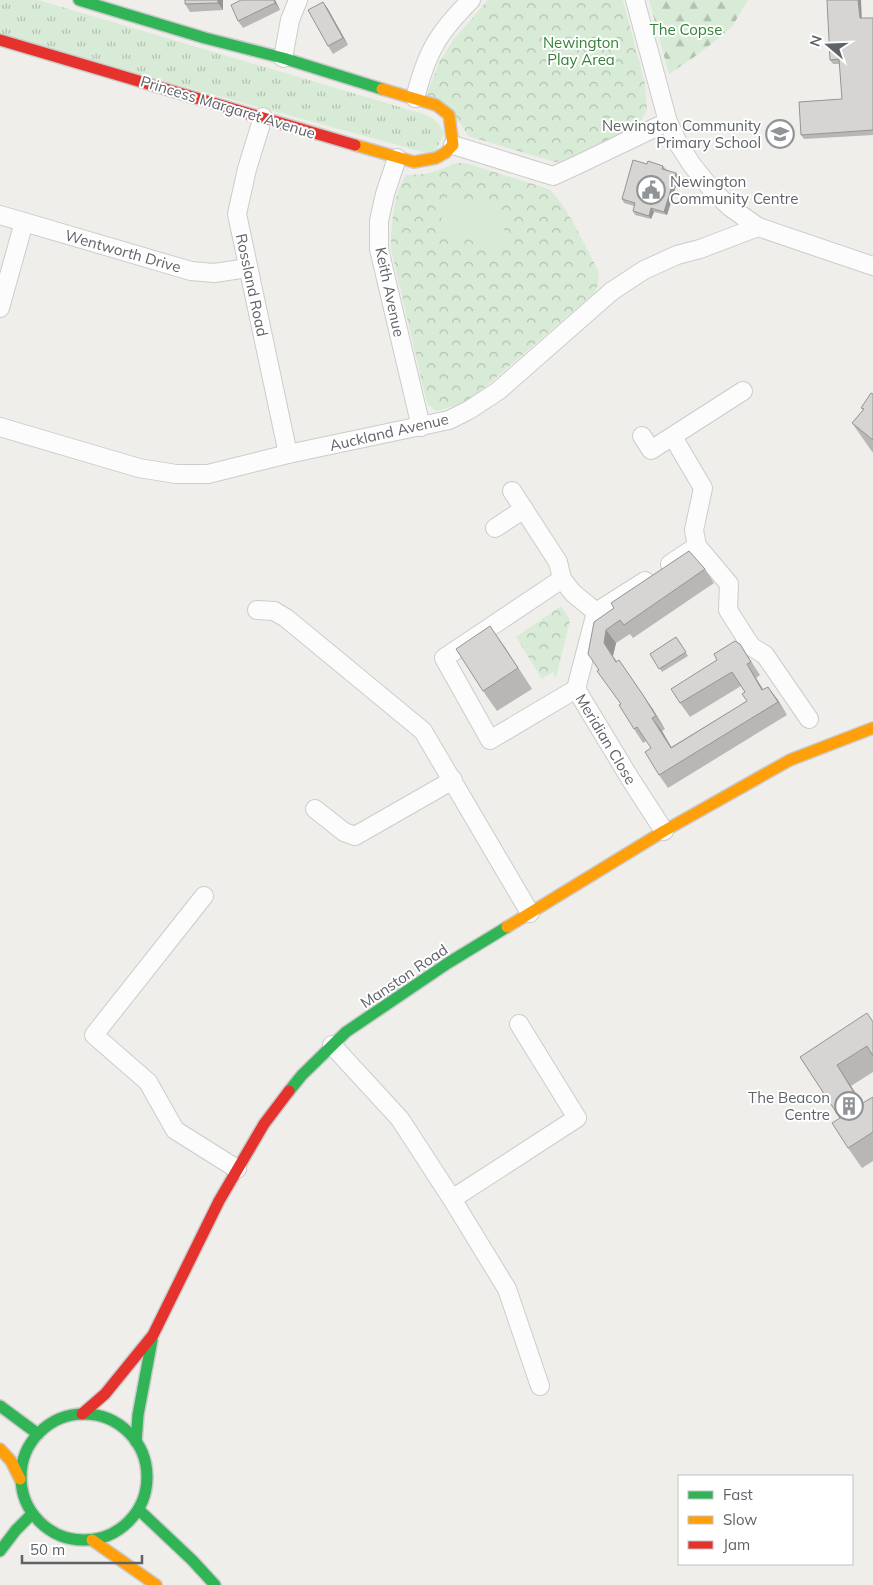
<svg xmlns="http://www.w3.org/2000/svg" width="873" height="1585" font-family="Mulish,sans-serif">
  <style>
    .grass { fill: url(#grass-tufts) }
    .forest { fill: url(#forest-firs) }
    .park { fill: url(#park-crowns) }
    .garden { fill: #d8ebd6 }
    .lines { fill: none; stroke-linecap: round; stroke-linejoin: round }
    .street-casing { stroke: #cbcccc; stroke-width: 20 }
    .fast-casing { stroke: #cacacb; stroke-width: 14 }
    .slow-casing { stroke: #cacacb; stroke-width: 14 }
    .jam-casing { stroke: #cacacb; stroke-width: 14 }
    .street { stroke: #fdfcfc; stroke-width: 18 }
    .fast { stroke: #30b455; stroke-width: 11 }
    .slow { stroke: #ff9f0a; stroke-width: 11 }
    .jam { stroke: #e5322d; stroke-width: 11 }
    .wall { fill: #b8b7b5 }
    .shaded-wall { fill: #969594 }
    .building { fill: #d6d5d3; stroke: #969594 }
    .labels { text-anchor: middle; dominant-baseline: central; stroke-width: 4; stroke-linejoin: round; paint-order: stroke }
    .park-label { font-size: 15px; fill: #348238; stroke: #fff }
    .street-label { font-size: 15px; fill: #5f6368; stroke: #fff }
    .poi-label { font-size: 15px; fill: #5f6368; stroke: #fff; text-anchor: end }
  </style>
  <defs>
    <pattern id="grass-tufts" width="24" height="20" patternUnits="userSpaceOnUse" patternTransform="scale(1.25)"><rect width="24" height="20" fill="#d8ebd6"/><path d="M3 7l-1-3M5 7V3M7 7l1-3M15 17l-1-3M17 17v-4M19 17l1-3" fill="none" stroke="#b2c2b1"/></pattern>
    <pattern id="forest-firs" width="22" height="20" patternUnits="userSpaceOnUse" patternTransform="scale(1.25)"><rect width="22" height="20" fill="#d8ebd6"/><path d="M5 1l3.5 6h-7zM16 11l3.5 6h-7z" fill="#b2c2b1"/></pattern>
    <pattern id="park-crowns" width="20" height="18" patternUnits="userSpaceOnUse" patternTransform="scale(1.25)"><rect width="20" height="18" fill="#d8ebd6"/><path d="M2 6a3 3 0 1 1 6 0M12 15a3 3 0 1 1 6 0" fill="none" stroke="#b2c2b1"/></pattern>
  </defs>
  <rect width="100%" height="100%" fill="#efeeea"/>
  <path class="grass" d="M 0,0 L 38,0 L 410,110 C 426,115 437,116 444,133 L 434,155 L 0,36 Z"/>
  <path class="forest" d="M 649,0 L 748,0 L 732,27 L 700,53 L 669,74 Z"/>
  <g class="park">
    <path d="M 488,0 L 623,0 L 645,84 L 647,109 L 641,121 L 628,130 L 567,161 L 555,162 L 468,136 L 461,124 L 427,94 L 439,62 L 454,39 Z"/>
    <path d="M 457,163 L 465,163 L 549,189 C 568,207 585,246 598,270 C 599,280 599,286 593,294 L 478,393 L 463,403 L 437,411 L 428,405 L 426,399 L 391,249 C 391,227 393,195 406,175 C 430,175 436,171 457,163 Z"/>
    <path d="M 561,606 L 570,620 L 556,678 L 553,672 L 542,679 L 516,637 Z"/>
  </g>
  <path class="garden" d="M 448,194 L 509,212 L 499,248 L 438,231 Z"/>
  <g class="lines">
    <defs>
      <g id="street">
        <path d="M 635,0 L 668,122 L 679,145 L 692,165 L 713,191 L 730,207 L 758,227 L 873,266"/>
        <path d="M 283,58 L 290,20 L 298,0"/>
        <path d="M 415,98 C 420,80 425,62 434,46 C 443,29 458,13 471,0"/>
        <path d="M 263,117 L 247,169 L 237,214 L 288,454"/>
        <path d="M 453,145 L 553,176 C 592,159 629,139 668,122"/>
        <path d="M 397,158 L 385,194 L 379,221 L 379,249 L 421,427"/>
        <path d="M 0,215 L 191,271 L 214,273 L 248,268"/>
        <path d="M 0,308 L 24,222"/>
        <path d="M 0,427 L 139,468 L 176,474 L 208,474 L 288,454 L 449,420 L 469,410 L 498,391 L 612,291 L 644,270 L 677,255 L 700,249 L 758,227"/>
        <path d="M 642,436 L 651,450 L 743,391"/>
        <path d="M 673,437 L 703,488 L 694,530 L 697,546"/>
        <path d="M 512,491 L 558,562 L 562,579 L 573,593 L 596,612"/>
        <path d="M 495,528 L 524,509"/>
        <path d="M 670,564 L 697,546 L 729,584 L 728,610 L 749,643 L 752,647 L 765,655 L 809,719"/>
        <path d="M 562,579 L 444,658 L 490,740 L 576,689"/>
        <path d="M 645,581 L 596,612 L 576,689 L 631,780 L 664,831"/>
        <path d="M 257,610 L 274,611 L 286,618 L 423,731 L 530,913"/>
        <path d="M 315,809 L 344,832 L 355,836 L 453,780"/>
        <path d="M 204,896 L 94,1035 L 148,1082 L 175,1130 L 237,1169"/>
        <path d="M 332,1045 L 400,1119 L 452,1199 L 507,1289 L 540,1386"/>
        <path d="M 452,1199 L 577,1118 L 519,1024"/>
      </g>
      <g id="fast">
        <path d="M 79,0 L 205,38 L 283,58 L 382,89"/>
        <path d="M 289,1091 L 302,1075 L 346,1032 L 448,963 L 507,927"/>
        <path d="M 0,1406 L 38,1434"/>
        <circle cx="84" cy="1477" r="63"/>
        <path d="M 136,1442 L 138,1415 L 152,1340"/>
        <path d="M 139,1510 L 192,1560 L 215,1585"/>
        <path d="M 0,1551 L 16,1530 L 32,1514"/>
      </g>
      <g id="slow">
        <path d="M 355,145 L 414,162 L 436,158 L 445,153 L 453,145 L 449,115 L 436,105 L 382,89"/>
        <path d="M 507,927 L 664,831 L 790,760 L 873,728"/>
        <path d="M 0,1449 L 11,1461 L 20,1479"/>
        <path d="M 92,1540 L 156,1585"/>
      </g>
      <g id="jam">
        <path d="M 0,40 L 355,145"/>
        <path d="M 82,1414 L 105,1394 L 153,1335 L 219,1201 L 264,1124 L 289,1091"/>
      </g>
    </defs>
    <use href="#street" class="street-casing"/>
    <use href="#fast" class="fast-casing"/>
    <use href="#slow" class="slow-casing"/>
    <use href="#jam" class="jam-casing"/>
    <use href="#street" class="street"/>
    <use href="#fast" class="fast"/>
    <use href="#slow" class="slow"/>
    <use href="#jam" class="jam"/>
  </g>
  <g class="wall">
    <path d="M 185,0 L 223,0 L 223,10 L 190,12 L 185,4 Z"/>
    <path d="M 275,0 L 280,10 L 243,28 L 238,21 Z"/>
    <path d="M 323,2 L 328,9 L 348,45 L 333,54 L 328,46 Z"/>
    <path d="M 862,18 L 873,18 L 873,135 L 804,139 L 801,135 L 842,99 L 840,64 L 833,64 L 830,60 Z"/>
    <path d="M 647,164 L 663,166 L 666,169 L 679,176 L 667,215 L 654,212 L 651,219 L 635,215 L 633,211 L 634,206 L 624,203 L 622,199 Z"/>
    <path d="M 873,394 L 873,453 L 852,423 L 863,410 L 861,408 Z"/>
    <path d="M 705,569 L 714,583 L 633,638 L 630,634 L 616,643 L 613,656 L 652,708 L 665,729 L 662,731 L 671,747 L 747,701 L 745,692 L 741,686 L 690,717 L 680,703 L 717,660 L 740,644 L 760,675 L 756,678 L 763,690 L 768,687 L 787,715 L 668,788 L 659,775 L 651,748 L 646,741 L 643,743 L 634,729 L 621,704 L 599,670 L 594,622 Z"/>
    <path d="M 676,637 L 688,656 L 662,672 L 650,654 Z"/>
    <path d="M 504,646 L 532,689 L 497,711 L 483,691 Z"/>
    <path d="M 873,1022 L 873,1072 L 851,1086 L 862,1103 L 873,1097 L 873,1161 L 862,1168 L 848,1148 L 840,1118 L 800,1057 Z"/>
  </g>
  <g class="shaded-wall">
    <path d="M 218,0 L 223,0 L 223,10 L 218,3 Z"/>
    <path d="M 274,0 L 275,0 L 280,10 L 275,3 Z"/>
    <path d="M 858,0 L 861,0 L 862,23 L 860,18 Z"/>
    <path d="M 323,2 L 328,9 L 348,45 L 343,38 Z"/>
    <path d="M 676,173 L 679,176 L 667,215 L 664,212 Z"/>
    <path d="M 651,208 L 654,212 L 651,219 L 649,216 Z"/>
    <path d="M 490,626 L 504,646 L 532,689 Z"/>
    <path d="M 606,630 L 616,643 L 613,656 L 604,643 Z"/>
    <path d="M 619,660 L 652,708 L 665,729 L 656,716 Z"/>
    <path d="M 747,664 L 756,678 L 772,704 L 762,690 Z"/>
    <path d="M 768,687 L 778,700 L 787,715 L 778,702 Z"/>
    <path d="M 652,718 L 662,731 L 680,762 L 671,748 Z"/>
    <path d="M 837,1065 L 851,1086 L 873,1121 L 861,1104 Z"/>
  </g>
  <g class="building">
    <path d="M 185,0 L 218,0 L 218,3 L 185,4 Z"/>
    <path d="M 241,0 L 274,0 L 275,3 L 238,21 L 231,5 Z"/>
    <path d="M 827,0 L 858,0 L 860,18 L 873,18 L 873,130 L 801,135 L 799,102 L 842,99 L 839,59 L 830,60 Z"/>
    <path d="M 323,2 L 343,38 L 328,46 L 308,10 Z"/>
    <path d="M 633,160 L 647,164 L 648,161 L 663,166 L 662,169 L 676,173 L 664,212 L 651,208 L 649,216 L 633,211 L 635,203 L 622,199 Z"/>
    <path d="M 871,393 L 873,394 L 873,440 L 852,423 L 864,409 L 861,408 Z"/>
    <path d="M 689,551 L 705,569 L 624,625 L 620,620 L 606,630 L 604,643 L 616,662 L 619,660 L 643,695 L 656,716 L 652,718 L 671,748 L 747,701 L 742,694 L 745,692 L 732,672 L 680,703 L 671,689 L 717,660 L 714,654 L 735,641 L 740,644 L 751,662 L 747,664 L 762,690 L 768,687 L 778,702 L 659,775 L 645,752 L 651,748 L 637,727 L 634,729 L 619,705 L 621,704 L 597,671 L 599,670 L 588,654 L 594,622 L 614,608 L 611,603 Z"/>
    <path d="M 490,626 L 518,668 L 483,691 L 456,649 Z"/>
    <path d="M 676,637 L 686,652 L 659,669 L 650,654 Z"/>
    <path d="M 867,1013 L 873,1022 L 873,1056 L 867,1046 L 837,1065 L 861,1104 L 873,1097 L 873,1132 L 848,1148 L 832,1123 L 840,1118 L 800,1057 Z"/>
  </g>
  <defs>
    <symbol id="school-ring" viewBox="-11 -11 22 22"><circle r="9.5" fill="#fff" stroke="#919496" stroke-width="1.5"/><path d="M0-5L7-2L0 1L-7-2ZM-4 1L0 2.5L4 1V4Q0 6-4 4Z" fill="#919496"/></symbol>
    <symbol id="civic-ring" viewBox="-11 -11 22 22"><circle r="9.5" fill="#fff" stroke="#919496" stroke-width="1.5"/><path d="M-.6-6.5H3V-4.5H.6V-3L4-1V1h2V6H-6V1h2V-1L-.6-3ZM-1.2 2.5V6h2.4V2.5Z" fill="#919496"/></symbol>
    <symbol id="building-ring" viewBox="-11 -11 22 22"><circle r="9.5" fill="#fff" stroke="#919496" stroke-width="1.5"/><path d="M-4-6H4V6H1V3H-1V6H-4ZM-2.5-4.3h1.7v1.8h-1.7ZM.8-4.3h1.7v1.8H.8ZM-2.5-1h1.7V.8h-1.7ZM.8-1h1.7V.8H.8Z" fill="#919496"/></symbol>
  </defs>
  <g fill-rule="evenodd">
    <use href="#school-ring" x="764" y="118" width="32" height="32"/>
    <use href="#civic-ring" x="635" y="174" width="32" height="32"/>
    <use href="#building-ring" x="833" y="1090" width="32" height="32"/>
  </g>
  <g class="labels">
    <g class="park-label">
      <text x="686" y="29">The Copse</text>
      <text x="581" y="42">Newington<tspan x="581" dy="17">Play Area</tspan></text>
    </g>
    <g class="street-label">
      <text transform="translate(228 107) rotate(17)">Princess Margaret Avenue</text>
      <text transform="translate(123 251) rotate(16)">Wentworth Drive</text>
      <text transform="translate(252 285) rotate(78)">Rossland Road</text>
      <text transform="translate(390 292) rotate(78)">Keith Avenue</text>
      <text transform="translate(389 432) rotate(-13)">Auckland Avenue</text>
      <text transform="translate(606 739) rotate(59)">Meridian Close</text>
      <text transform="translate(404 976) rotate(-34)">Manston Road</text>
    </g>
    <g class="poi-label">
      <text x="761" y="125">Newington Community<tspan x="761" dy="17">Primary School</tspan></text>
      <text x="670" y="181" text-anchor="start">Newington<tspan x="670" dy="17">Community Centre</tspan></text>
      <text x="830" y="1097">The Beacon<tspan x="830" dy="17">Centre</tspan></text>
    </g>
  </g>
  <rect x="678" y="1475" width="175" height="90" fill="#ffffff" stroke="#bfc1c3"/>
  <rect x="688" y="1491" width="25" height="8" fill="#30b455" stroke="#bfc1c3"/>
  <text x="723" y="1500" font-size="15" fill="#5f6368">Fast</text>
  <rect x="688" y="1516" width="25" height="8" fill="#ff9f0a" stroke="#bfc1c3"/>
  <text x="723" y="1525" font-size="15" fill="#5f6368">Slow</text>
  <rect x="688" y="1541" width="25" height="8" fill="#e5322d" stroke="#bfc1c3"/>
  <text x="723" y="1550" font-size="15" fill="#5f6368">Jam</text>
  <g transform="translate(828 45) rotate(289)" stroke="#ffffff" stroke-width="4" paint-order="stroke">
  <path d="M0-4L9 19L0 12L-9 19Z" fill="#5f6368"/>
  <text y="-8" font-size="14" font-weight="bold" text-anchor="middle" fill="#5f6368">N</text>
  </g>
  <path d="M22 1555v8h120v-8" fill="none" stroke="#5f6368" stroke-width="2.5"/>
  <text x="30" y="1555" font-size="15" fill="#5f6368" stroke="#ffffff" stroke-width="4" paint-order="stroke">50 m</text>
</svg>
